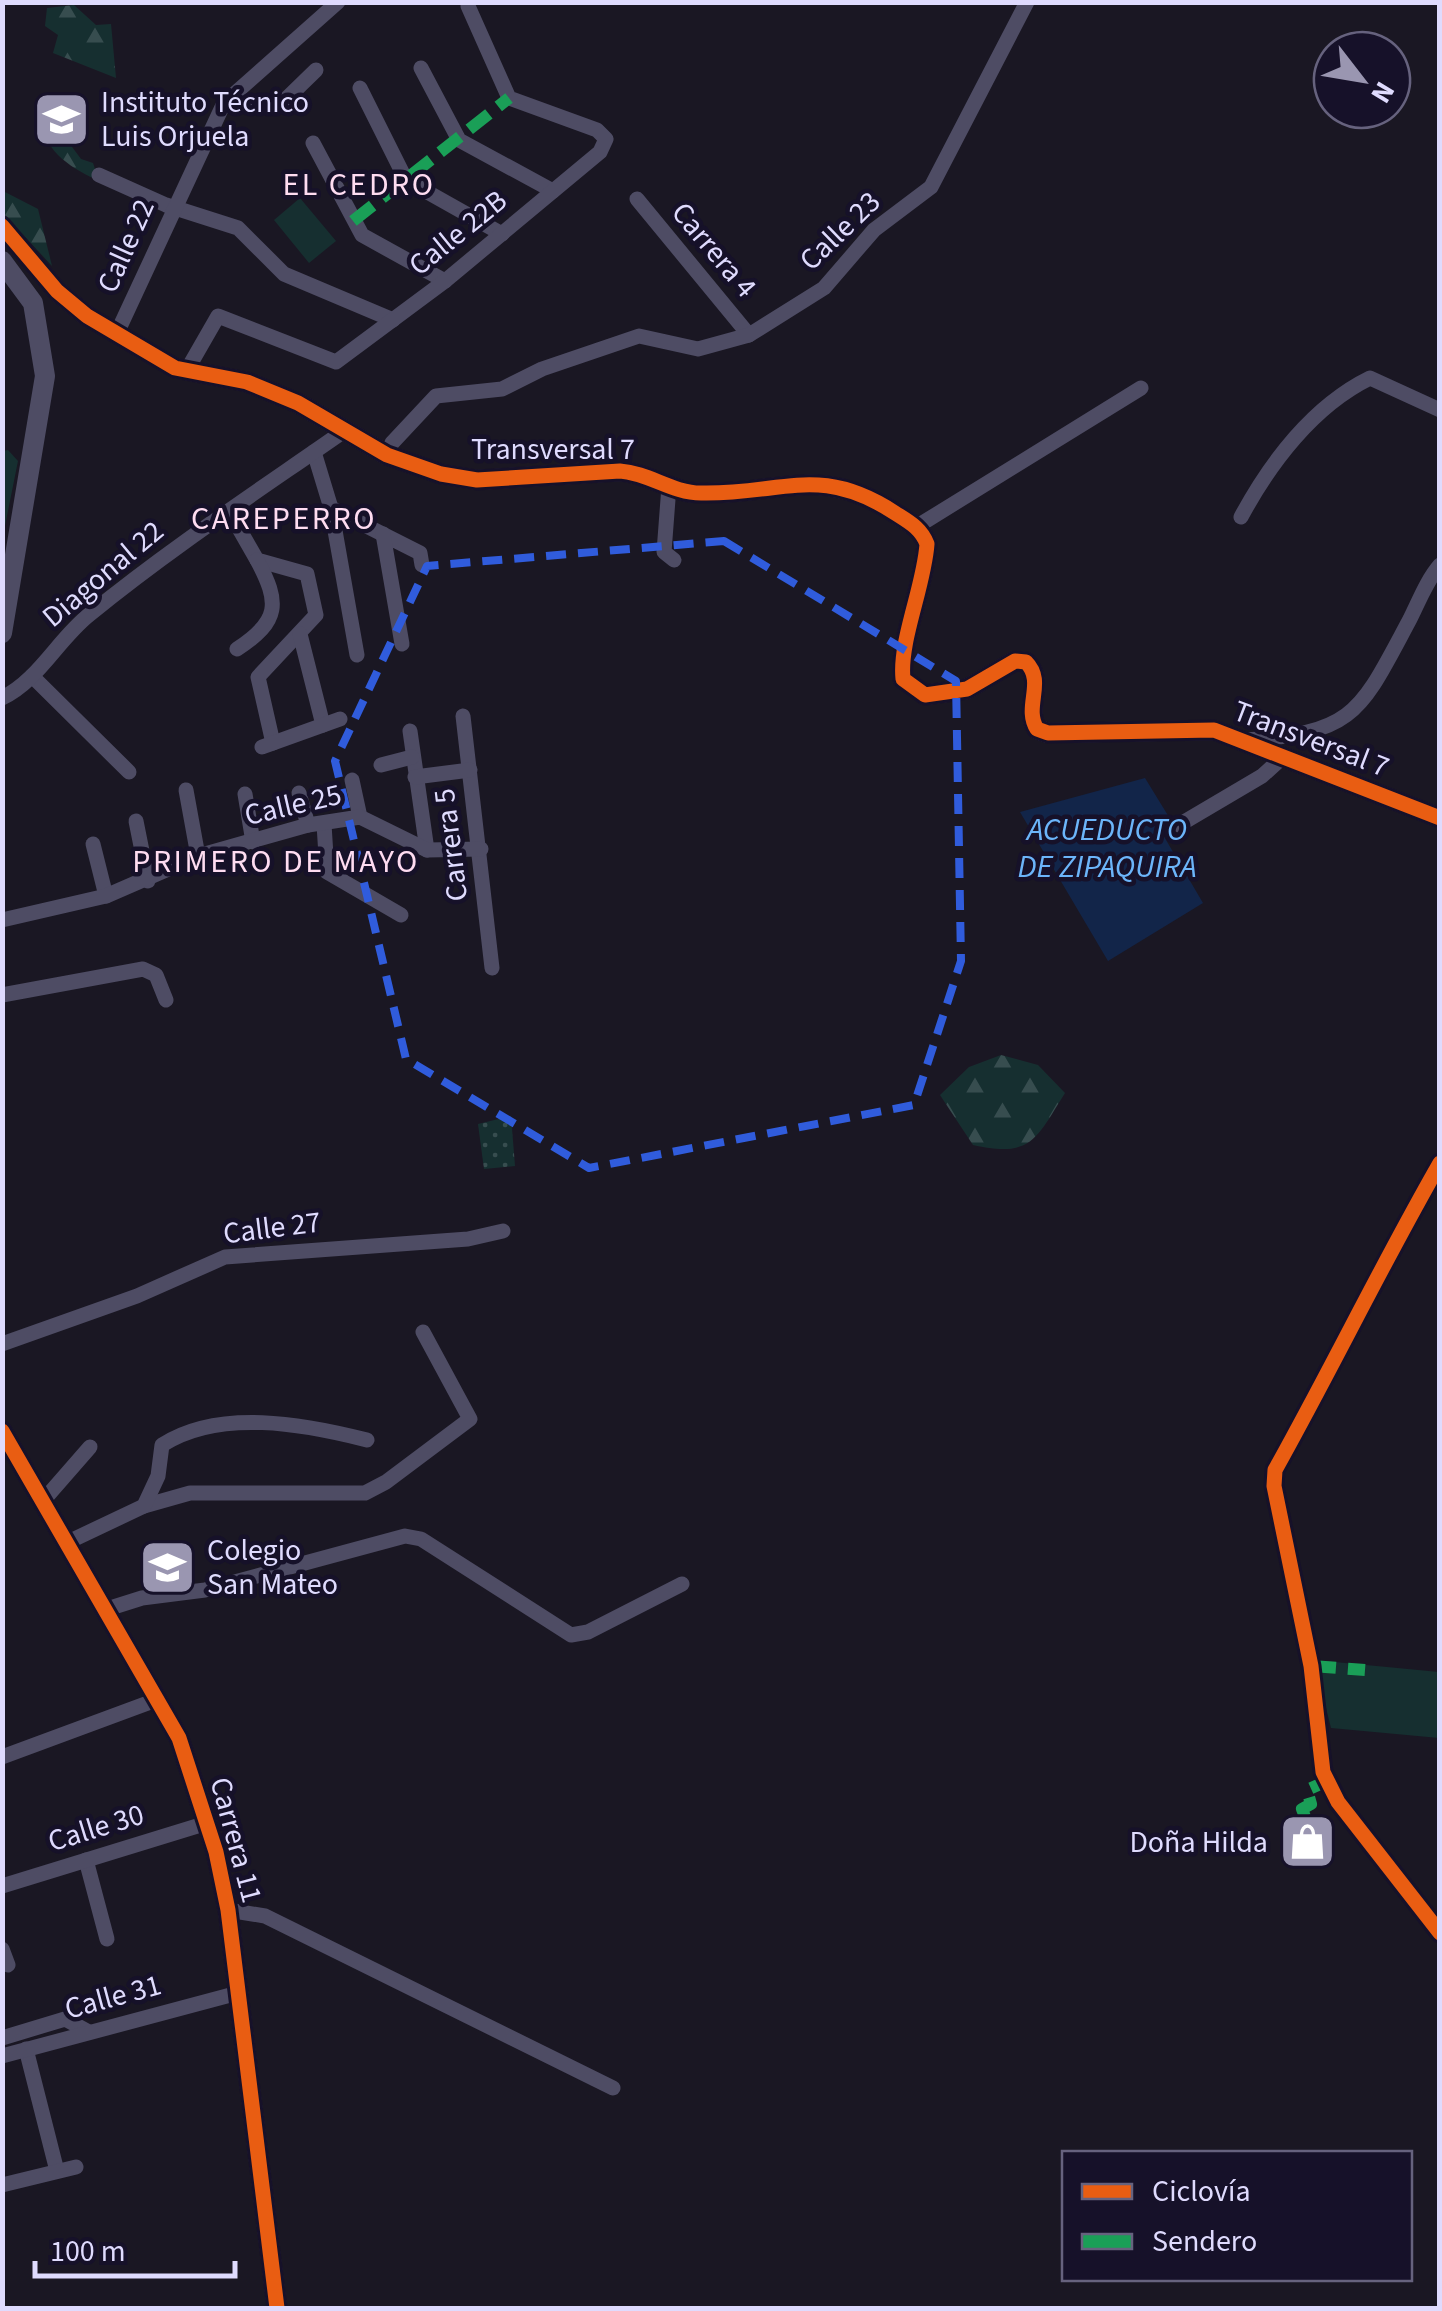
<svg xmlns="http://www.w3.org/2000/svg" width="1442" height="2311" font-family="'Source Sans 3',sans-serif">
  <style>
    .grass { fill: #162f30 }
    .forest { fill: url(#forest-firs) }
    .park { fill: url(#park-dots) }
    .water { fill: #122549 }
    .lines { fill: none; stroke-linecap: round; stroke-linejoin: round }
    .minor { stroke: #4e4c64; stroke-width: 15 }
    .tertiary { stroke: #4e4c64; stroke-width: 20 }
    .quiet { stroke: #1a9f57; stroke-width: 12; stroke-dasharray: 25 12; stroke-linecap: butt }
    .cycleway-casing { stroke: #161129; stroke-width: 21 }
    .cycleway { stroke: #e95d12; stroke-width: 15 }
    .marked { fill: none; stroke: #305cdc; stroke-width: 8; stroke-dasharray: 20 12; stroke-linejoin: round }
    .labels { text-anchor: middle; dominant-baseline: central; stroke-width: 9; stroke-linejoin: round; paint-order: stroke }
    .poi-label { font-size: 30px; fill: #dfdbfe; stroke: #161129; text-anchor: start }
    .street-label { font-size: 30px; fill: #dfdbfe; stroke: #161129 }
    .neighbourhood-label { font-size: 32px; letter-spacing: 2.5px; fill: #fedcf1; stroke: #161129 }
    .water-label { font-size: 32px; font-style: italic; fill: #6cb5fa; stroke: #161129 }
  </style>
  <defs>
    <pattern id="forest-firs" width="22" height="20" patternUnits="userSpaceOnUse" patternTransform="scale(2.5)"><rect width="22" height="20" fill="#162f30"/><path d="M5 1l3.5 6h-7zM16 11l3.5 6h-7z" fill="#374d4f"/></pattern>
    <pattern id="park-dots" width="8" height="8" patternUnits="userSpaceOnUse" patternTransform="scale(2.5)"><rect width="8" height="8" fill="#162f30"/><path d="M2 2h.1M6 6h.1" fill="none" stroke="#374d4f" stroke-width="1.8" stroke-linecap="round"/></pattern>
  </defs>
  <rect width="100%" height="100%" fill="#1a1723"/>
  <g class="grass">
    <path d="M 300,198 L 336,241 L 309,263 L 274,220 Z"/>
    <path d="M 8,450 L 18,461 L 3,536 L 3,451 Z"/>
    <path d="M 1314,1660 L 1439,1672 L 1439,1738 L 1331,1728 Z"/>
  </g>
  <g class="forest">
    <path d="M 74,5 L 96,25 L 111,24 L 116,78 L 53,53 L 58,35 L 45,26 L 47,8 Z"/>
    <path d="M 49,116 L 81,159 L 93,163 L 99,181 C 75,170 43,152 43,122 Z"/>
    <path d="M 3,191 L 38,209 L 52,266 L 3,213 Z"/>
    <path d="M 1001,1055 L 1038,1065 L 1065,1093 C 1036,1139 1032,1158 973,1145 L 940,1095 L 969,1067 Z"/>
  </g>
  <path class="park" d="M 511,1116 L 515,1166 L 484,1169 L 478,1124 Z"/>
  <path class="water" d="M 1145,778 L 1172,822 L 1159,828 L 1203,903 L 1108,961 L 1020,812 Z"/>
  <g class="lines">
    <g class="minor">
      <path d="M 421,68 L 459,140 L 553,191"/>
      <path d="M 360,88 L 406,180 L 502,234"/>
      <path d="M 224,103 L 280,105 L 316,70"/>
      <path d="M 313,143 L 362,235 L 445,281"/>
      <path d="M 99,175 L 166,205 L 238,228 L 284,274 L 393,320"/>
      <path d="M 637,199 L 749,335"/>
      <path d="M 117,333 L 224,103 L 338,2"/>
      <path d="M 187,370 L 218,316 L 336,362 L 445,281 L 600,152 L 606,139 L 597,130 L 509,98 L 468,6"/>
      <path d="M 314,452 L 331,508 L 357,655"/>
      <path d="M 387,455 L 392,443 L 436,396 L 502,389 L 542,369 L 639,336 L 698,349 L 749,335 L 824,288 L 874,230 L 931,187 L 1027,2"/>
      <path d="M 669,486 L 664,552 L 674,560"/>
      <path d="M 331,508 L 420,553 L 422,565"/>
      <path d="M 229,511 L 257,560 L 307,574 L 316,615 L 258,677 L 273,743"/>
      <path d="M 1241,517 C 1270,463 1313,406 1370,378 L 1440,410"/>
      <path d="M 916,527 L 1141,388"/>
      <path d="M 383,534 L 402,644"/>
      <path d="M 300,634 L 323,725"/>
      <path d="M 237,649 C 280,621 280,603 257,560"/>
      <path d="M 32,676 L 129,772"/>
      <path d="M 2,698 C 39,680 58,639 90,614 C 171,548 258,491 344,431"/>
      <path d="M 463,716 L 492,968"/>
      <path d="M 410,731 L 427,850"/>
      <path d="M 1245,740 C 1356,733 1360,712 1410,619 C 1419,601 1427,580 1440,565"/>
      <path d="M 262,747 L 340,719"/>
      <path d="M 381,765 L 412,757"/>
      <path d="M 415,777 L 470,770"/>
      <path d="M 352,780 L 360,817"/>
      <path d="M 186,790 L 198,856"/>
      <path d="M 299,793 L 308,825"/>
      <path d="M 245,794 L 253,842"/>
      <path d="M 136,821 L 148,881"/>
      <path d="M 324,824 L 327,872 L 401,915"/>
      <path d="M 1179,825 L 1262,776 L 1283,757"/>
      <path d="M 93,844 L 106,896"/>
      <path d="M 2,920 L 106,896 L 198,856 L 308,825 L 360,817 L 427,850 L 481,849"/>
      <path d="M 2,995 L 143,969 L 156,975 L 166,1000"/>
      <path d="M 1440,1163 C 1382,1264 1332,1368 1275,1470 L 1274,1486 L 1311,1666 L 1323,1772 L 1338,1802 L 1440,1933"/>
      <path d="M 2,1344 L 137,1296 L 225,1257 L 468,1239 L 503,1231"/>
      <path d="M 42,1502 L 90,1447"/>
      <path d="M 144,1506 L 190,1493 L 365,1493 L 386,1482 L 470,1419 L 423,1332"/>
      <path d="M 66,1543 L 144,1506 L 158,1476 L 162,1445 C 219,1408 304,1424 367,1440"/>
      <path d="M 104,1610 L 142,1598 L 205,1590 L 405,1536 L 421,1539 L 571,1635 L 588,1632 L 682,1584"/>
      <path d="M 2,1757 L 156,1700"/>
      <path d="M 86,1860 L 107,1939"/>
      <path d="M 2,1886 L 207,1823"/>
      <path d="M 228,1910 L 265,1916 L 613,2088"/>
      <path d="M 2,1949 L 8,1965"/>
      <path d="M 2,2038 L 65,2019 L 89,2032"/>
      <path d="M 26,2049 L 57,2171"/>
      <path d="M 2,2056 L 238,1993"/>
      <path d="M 2,2185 L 76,2167"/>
    </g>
    <g class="tertiary">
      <path d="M 2,226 L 57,291 L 87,316 L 175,368 L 247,382 L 298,403 L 387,455 L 441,474 L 477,480 L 620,471 C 649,473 672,493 701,493 C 782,495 819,463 895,513 C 909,522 921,528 927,544 C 924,587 899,641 903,679 L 925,695 L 967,689 L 1015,661 L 1026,662 C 1046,682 1023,707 1037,729 L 1048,733 L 1214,730 L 1440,818"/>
      <path d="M 2,261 L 33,303 L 45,376 L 2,633"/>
      <path d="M 2,1431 L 179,1738 L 216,1852 L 228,1910 L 277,2308"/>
    </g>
    <g class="quiet">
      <path d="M 353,221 L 509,98"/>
      <path d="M 1311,1666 L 1365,1670"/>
      <path d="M 1318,1851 L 1302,1809 L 1311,1804 L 1307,1790 L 1327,1781"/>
    </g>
    <defs>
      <g id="cycleway">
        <path d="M 2,226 L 57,291 L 87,316 L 175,368 L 247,382 L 298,403 L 387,455 L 441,474 L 477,480 L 620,471 C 649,473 672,493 701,493 C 782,495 819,463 895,513 C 909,522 921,528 927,544 C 924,587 899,641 903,679 L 925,695 L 967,689 L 1015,661 L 1026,662 C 1046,682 1023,707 1037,729 L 1048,733 L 1214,730 L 1440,818"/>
        <path d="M 1440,1163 C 1382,1264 1332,1368 1275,1470 L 1274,1486 L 1311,1666 L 1323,1772 L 1338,1802 L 1440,1933"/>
        <path d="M 2,1431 L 179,1738 L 216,1852 L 228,1910 L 277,2308"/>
      </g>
    </defs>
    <use href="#cycleway" class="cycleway-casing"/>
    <use href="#cycleway" class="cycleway"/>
  </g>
  <path class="marked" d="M 724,541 L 956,681 L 961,961 L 914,1105 L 589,1168 L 406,1059 L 335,761 L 427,566 Z"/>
  <defs>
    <symbol id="university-square" viewBox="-11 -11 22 22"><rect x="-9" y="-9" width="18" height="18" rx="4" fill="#9a96b1" stroke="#161129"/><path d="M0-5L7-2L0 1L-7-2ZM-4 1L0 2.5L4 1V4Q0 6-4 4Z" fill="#fff"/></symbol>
    <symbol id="school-square" viewBox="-11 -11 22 22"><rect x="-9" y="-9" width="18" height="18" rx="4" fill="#9a96b1" stroke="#161129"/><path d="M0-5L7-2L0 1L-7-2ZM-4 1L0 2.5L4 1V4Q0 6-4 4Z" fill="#fff"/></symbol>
    <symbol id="shop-square" viewBox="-11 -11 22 22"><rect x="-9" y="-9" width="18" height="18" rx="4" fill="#9a96b1" stroke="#161129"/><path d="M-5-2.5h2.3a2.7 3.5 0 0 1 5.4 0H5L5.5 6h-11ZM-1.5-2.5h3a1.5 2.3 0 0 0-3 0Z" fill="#fff"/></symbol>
  </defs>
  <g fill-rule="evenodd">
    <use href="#university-square" x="30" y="88" width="63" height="63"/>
    <use href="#school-square" x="136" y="1536" width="63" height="63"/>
    <use href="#shop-square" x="1276" y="1810" width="63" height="63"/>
  </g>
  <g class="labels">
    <g class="poi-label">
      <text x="101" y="102">Instituto Técnico<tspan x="101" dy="34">Luis Orjuela</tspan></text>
      <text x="207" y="1550">Colegio<tspan x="207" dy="34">San Mateo</tspan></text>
      <text x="1268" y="1842" text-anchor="end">Doña Hilda</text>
    </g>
    <g class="street-label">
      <text transform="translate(840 231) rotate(-44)">Calle 23</text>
      <text transform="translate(458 233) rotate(-39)">Calle 22B</text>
      <text transform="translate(126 246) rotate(-66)">Calle 22</text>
      <text transform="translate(714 250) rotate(50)">Carrera 4</text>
      <text x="553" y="449">Transversal 7</text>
      <text transform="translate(103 574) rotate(-40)">Diagonal 22</text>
      <text transform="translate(1311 739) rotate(21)">Transversal 7</text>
      <text transform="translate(293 805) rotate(-13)">Calle 25</text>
      <text transform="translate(451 845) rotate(-97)">Carrera 5</text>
      <text transform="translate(272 1228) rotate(-7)">Calle 27</text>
      <text transform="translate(96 1828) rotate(-17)">Calle 30</text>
      <text transform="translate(236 1840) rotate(75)">Carrera 11</text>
      <text transform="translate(113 1997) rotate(-15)">Calle 31</text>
    </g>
    <g class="neighbourhood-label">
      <text x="359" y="185">EL CEDRO</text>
      <text x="284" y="519">CAREPERRO</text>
      <text x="276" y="862">PRIMERO DE MAYO</text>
    </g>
    <g class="water-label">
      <text x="1107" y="830">ACUEDUCTO<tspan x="1107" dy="37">DE ZIPAQUIRA</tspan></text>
    </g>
  </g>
  <rect width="1442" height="2311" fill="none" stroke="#dfdbfe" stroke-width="10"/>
  <rect x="1062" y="2151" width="350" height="130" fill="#161129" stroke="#66627e" stroke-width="2.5"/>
  <rect x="1082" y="2184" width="50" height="15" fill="#e95d12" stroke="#66627e" stroke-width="2.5"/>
  <text x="1152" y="2201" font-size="30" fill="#dfdbfe">Ciclovía</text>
  <rect x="1082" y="2234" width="50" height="15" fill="#1a9f57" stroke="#66627e" stroke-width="2.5"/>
  <text x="1152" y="2251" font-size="30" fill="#dfdbfe">Sendero</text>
  <g transform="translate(1362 80) rotate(121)"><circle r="48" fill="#161129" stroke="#66627e" stroke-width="2.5"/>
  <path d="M0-8L18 38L0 25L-18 38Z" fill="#9a96b1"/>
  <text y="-15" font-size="28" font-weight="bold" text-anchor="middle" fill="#dfdbfe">N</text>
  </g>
  <path d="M35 2261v15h200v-15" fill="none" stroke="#dfdbfe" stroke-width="5"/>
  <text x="50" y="2261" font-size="30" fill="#dfdbfe" stroke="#161129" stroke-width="8" paint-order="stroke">100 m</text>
</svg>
